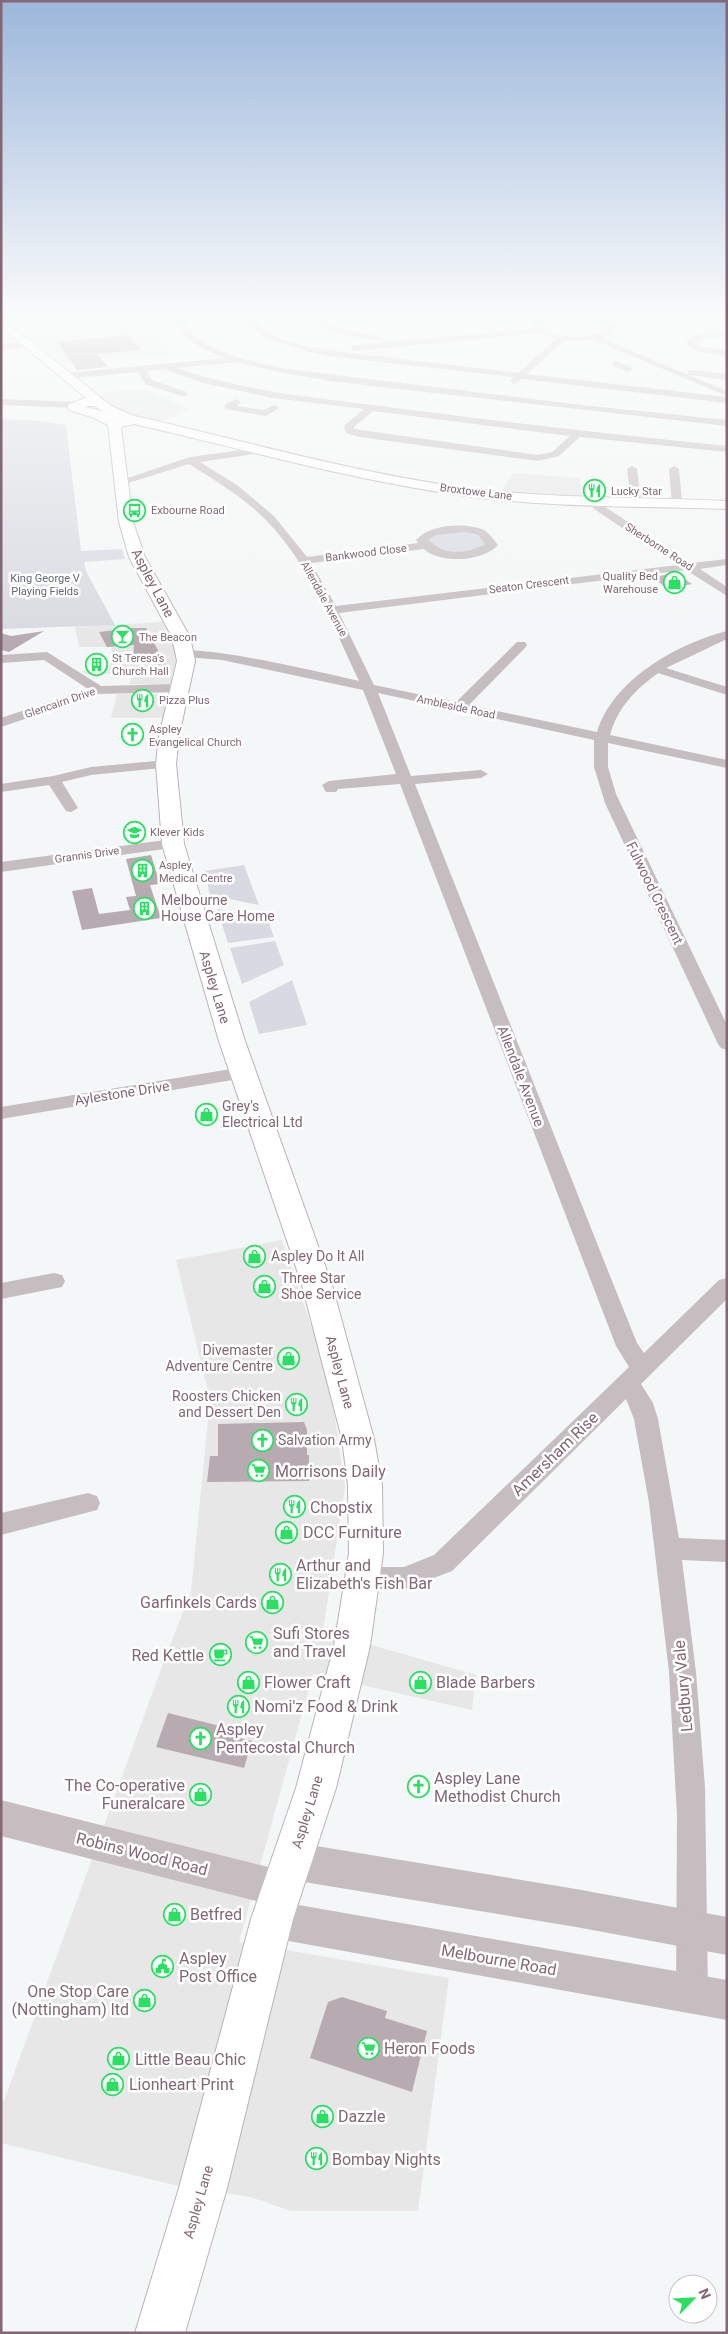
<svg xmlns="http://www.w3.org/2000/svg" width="728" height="2334" font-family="Roboto,sans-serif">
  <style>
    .built { fill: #e7e7e8 }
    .green { fill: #d8dae1 }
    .building { fill: #b8aab1 }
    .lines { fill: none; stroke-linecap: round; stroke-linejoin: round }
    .secondary-casing { stroke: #bcb2b7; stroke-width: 2 }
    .minor { fill: #c6bdc1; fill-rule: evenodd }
    .tertiary { fill: #c6bdc1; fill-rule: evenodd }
    .secondary { fill: #fff; fill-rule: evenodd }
    .labels { text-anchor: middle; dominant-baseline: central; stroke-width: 5; stroke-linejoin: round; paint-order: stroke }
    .far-poi-label { font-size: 11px; fill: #846675; stroke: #fff; text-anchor: start }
    .far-street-label { font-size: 11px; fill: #846675; stroke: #fff }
    .far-park-label { font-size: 11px; fill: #65687b; stroke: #fff }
    .street-label { font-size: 14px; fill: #846675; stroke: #fff }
    .poi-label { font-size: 14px; fill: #846675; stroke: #fff; text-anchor: start }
    .near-street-label { font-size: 16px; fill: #846675; stroke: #fff }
    .near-poi-label { font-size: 16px; fill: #846675; stroke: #fff; text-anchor: start }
  </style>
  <rect width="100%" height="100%" fill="#f4f7f7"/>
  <g class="built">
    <path d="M 100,315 L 141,315 L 151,333 L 173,354 L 61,362 L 19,327 L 36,322 Z"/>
    <path d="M 129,389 L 149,391 L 189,409 L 162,422 L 119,412 L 97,394 Z"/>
    <path d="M 513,473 L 580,478 L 581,485 L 599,485 L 600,497 L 502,491 Z"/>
    <path d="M 162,622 L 175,648 L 176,658 L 170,685 L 129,684 L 132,674 L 85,674 L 83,671 L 109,668 L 112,647 L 79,647 L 75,627 Z"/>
    <path d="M 117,694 L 168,694 L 163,718 L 111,718 Z"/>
    <path d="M 282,1240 L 329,1378 L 345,1487 L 323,1631 L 476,1675 L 472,1710 L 313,1674 L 239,1942 L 449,1978 L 418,2211 L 291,2211 L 250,2197 L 174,2185 L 1,2143 L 1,2109 L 168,1650 L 191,1592 L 210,1399 L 176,1260 Z"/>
  </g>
  <g class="green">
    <path d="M 1,419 L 41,421 L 66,425 L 81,551 L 122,549 L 125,559 L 84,562 L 87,573 L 115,625 L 1,629 Z"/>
    <path d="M 459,531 L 481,536 L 485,543 C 472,558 445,552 431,544 L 430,540 L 437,534 Z"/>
    <path d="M 244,865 L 259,905 L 210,895 L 205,871 Z"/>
    <path d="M 217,909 L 267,918 L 274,937 L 228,943 Z"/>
    <path d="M 275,941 L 284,965 L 242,984 L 230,948 Z"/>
    <path d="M 292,980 L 307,1025 L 259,1034 L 249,1002 Z"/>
  </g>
  <g class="building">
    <path d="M 129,335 L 141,350 L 97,354 L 108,367 L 77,370 L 57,342 Z"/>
    <path d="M 676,573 L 692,584 L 667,589 L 653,577 Z"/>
    <path d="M 132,628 L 146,628 L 166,665 L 133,663 L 134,645 L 107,647 L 99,632 Z"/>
    <path d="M 44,631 L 9,652 L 1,650 L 1,633 L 11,636 Z"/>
    <path d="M 103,654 L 103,669 L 90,670 L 90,655 Z"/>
    <path d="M 151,855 L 160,884 L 150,885 L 161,918 L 82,930 L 72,891 L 92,888 L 99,914 L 130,910 L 126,897 L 136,896 L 126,859 Z"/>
    <path d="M 304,1422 L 307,1430 L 307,1455 L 309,1455 L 309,1481 L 207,1482 L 210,1456 L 218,1456 L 218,1424 Z"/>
    <path d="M 168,1713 L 232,1729 L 230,1736 L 252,1741 L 244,1768 L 156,1747 Z"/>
    <path d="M 342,1997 L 387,2011 L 385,2018 L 427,2031 L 412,2092 L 310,2058 L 328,2002 Z"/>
  </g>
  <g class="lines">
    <defs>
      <path id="secondary" d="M 1,318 L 93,391 C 106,404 118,410 135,416 C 245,441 355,473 467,488 C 553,499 640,497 727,501 L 727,509 C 640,506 552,508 466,496 C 354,481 244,449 134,424 L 121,427 L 133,522 L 145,557 L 190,637 L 195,661 L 179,736 L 176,764 L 184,844 L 245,1041 L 332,1285 L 374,1439 L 382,1485 L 383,1553 L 370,1646 L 336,1788 L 293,1919 L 227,2188 L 185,2333 L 135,2333 L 179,2188 L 251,1919 L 296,1788 L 334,1646 L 349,1553 L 348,1485 L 342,1439 L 302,1285 L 219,1041 L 162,844 L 156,764 L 159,736 L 177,661 L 172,637 L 129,557 L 119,522 L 108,425 L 94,418 L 69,410 L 68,407 L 69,404 L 86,398 L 1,327 ZM 88,406 L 95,406 L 102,411 L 85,407 Z"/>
    </defs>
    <use href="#secondary" class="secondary-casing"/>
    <g class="minor">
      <path d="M 57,315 L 82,315 L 78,317 L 1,326 L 1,322 Z"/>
      <path d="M 175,315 L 183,315 C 189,351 258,363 288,369 L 582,405 L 727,420 L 727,426 L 337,382 L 288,374 L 236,362 L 177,368 C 250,393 327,399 404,409 C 511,423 619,435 727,446 L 727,452 L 580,437 L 559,456 L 538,461 L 359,437 L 346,433 L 344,426 L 364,409 L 272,398 L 203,383 L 164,369 L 147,371 L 152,380 L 187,392 L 187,396 L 181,396 L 145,384 L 138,372 L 66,379 L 62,376 L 66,373 L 225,358 C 205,350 178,340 175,315 ZM 373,411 L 570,436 L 552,452 L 538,455 L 354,429 L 354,427 Z"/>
      <path d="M 242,315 L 250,315 C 265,340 300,345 327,350 L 518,373 L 556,339 L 539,333 L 354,351 L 350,348 L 354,345 L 533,329 L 533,323 L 553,316 L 581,315 L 607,322 L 677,315 L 708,315 L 704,317 L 614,326 L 613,333 L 602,338 L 688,375 L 688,371 L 691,370 L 727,374 L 727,380 L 689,375 L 727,391 L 727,396 L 594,340 L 564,341 L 527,374 L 727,397 L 727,403 L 522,379 L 514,384 L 510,381 L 513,377 L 327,356 L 306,351 L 267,338 L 248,325 ZM 578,319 L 606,327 L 606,330 C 586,340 559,339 540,327 L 554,320 Z"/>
      <path d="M 309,315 L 317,315 L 338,328 L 385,338 L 381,340 C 356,337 326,336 309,315 Z"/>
      <path d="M 387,315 L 421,318 L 455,315 C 439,327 403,326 387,315 Z"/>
      <path d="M 704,333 L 727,333 L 727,337 L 708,337 L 695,342 L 702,347 L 727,350 L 727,356 L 697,351 L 686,343 L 689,338 Z"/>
      <path d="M 28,342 L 32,345 L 31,347 L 1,350 L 1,344 Z"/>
      <path d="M 616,361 L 631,367 L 632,369 L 628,372 L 613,366 L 613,362 Z"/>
      <path d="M 236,399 L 241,402 L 237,406 L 264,410 L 274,405 L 279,408 L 266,416 L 225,409 L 225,405 Z"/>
      <path d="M 264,447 L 267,448 L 267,452 L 200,462 L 237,485 L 274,516 L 307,557 L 418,543 L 416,540 C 430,524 465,522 484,530 C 489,533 494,540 498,545 C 483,562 440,564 424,549 L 311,563 L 336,606 L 678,565 L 594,509 L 589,500 L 594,497 L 598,498 L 602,505 L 691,563 L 727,559 L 727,565 L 700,569 L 727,587 L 727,596 L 686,570 L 339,613 L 374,685 L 456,702 L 517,642 L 525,642 L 527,645 L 525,648 L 469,705 L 597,732 C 613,680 676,644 727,631 L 727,639 L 666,668 L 727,687 L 727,695 L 658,673 C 635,690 618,707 610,735 L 727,760 L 727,768 L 608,743 L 608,767 L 616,794 L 727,1025 L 727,1050 L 721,1048 L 718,1044 L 605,803 L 594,767 L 594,740 L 378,693 L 411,776 L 481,770 L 488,774 L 481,778 L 415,784 L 612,1281 L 637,1343 L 644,1353 L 719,1280 L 727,1278 L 727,1299 L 641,1384 L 653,1403 L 658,1419 L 679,1538 L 727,1540 L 727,1562 L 682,1560 L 696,1672 L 705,1787 L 708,1996 L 703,2007 L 692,2012 L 681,2007 L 676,1996 L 677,1816 L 669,1672 L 649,1503 L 634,1419 L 626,1399 L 452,1571 L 405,1589 L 362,1589 L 353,1586 L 349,1578 L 353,1570 L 362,1567 L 404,1567 L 434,1555 L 629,1367 L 616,1346 L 400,784 L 338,789 L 336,792 L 326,792 L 322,785 L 329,781 L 396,774 L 363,690 L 222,660 L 186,657 L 180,653 C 190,641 336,676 359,681 C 333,626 309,564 266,520 C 243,497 216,481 189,464 L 125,484 L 117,484 L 116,482 L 190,457 ZM 464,532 L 478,535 L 485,544 C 468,554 443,556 429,540 L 436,535 Z"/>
      <path d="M 632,466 L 637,469 L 641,501 L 636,504 L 631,501 L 627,469 Z"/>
      <path d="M 674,466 L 679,469 L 682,503 L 677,506 L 672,503 L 669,469 Z"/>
      <path d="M 47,652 L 101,686 L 179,684 L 186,688 L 179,692 L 99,694 L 1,727 L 1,718 L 88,689 L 44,660 L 1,663 L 1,655 Z"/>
      <path d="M 166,760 L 171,761 L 173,764 L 171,767 L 91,775 L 62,782 L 78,808 L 71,812 L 66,811 L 49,785 L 1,792 L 1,784 L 53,776 L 91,767 Z"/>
      <path d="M 173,839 L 178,841 L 181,844 L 178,847 L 1,872 L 1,862 Z"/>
      <path d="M 243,1067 L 250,1069 L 252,1073 L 250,1077 L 1,1119 L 1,1107 Z"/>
      <path d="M 54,1273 L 62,1275 L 65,1281 L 62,1287 L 1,1299 L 1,1283 Z"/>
      <path d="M 88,1493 L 97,1496 L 100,1503 L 97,1510 L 1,1535 L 1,1513 Z"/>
    </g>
    <g class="tertiary">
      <path d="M 1,399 L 77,402 L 83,405 L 77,408 L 1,405 Z"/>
      <path d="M 1,1800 L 276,1869 L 273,1861 L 279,1848 L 292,1842 L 576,1889 L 727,1917 L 727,1955 L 576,1927 L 298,1881 L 302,1889 L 296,1902 L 293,1904 L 727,1980 L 727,2020 L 272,1938 L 258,1933 L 253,1919 L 258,1905 L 264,1903 L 1,1836 Z"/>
    </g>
    <use href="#secondary" class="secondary"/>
  </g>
  <linearGradient id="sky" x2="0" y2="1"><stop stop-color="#9cb7db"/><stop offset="0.49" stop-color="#fafbfb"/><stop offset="1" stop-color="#fafbfb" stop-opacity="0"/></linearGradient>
  <rect width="728" height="642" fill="url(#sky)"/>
  <defs>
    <symbol id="restaurant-ring" viewBox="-11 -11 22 22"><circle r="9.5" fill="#fff" stroke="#2ae063" stroke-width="1.5"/><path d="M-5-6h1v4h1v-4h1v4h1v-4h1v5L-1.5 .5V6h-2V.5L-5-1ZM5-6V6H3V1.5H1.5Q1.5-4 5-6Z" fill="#2ae063"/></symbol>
    <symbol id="bus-ring" viewBox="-11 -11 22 22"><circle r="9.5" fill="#fff" stroke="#2ae063" stroke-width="1.5"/><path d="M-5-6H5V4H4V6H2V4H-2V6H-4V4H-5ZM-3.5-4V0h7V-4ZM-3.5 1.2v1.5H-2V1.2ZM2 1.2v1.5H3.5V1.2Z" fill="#2ae063"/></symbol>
    <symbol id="shop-ring" viewBox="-11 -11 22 22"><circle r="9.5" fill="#fff" stroke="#2ae063" stroke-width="1.5"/><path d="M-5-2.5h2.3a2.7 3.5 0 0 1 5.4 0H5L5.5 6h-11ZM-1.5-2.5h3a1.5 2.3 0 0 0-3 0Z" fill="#2ae063"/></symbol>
    <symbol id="bar-ring" viewBox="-11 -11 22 22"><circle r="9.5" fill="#fff" stroke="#2ae063" stroke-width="1.5"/><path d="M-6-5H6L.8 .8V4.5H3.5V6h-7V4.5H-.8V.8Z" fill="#2ae063"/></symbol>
    <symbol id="building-ring" viewBox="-11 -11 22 22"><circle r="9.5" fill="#fff" stroke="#2ae063" stroke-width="1.5"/><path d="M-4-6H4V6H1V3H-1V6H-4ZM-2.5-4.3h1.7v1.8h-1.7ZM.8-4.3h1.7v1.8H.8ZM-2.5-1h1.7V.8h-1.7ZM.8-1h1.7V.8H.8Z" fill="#2ae063"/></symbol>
    <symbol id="church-ring" viewBox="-11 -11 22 22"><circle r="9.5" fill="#fff" stroke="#2ae063" stroke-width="1.5"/><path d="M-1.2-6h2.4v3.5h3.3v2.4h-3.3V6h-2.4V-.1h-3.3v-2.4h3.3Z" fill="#2ae063"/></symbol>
    <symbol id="school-ring" viewBox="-11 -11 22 22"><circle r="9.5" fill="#fff" stroke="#2ae063" stroke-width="1.5"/><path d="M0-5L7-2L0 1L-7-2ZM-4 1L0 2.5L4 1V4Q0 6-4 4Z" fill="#2ae063"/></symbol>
    <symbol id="supermarket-ring" viewBox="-11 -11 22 22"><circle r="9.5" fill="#fff" stroke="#2ae063" stroke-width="1.5"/><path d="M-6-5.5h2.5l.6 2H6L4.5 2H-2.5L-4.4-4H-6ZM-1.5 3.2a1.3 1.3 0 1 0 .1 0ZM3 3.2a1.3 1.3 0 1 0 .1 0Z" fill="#2ae063"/></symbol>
    <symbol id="cafe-ring" viewBox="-11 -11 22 22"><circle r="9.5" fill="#fff" stroke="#2ae063" stroke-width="1.5"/><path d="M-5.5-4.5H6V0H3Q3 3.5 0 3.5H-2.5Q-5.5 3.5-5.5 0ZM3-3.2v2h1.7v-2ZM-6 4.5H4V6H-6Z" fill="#2ae063"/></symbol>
    <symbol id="civic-ring" viewBox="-11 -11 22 22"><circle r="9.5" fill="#fff" stroke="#2ae063" stroke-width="1.5"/><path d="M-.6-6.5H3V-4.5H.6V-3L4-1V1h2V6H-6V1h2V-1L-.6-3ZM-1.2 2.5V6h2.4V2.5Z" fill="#2ae063"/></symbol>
  </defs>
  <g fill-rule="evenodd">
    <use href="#restaurant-ring" x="582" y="478" width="25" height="25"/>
    <use href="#bus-ring" x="122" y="498" width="25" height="25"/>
    <use href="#shop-ring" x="662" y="570" width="25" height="25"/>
    <use href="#bar-ring" x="110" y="624" width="25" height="25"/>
    <use href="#building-ring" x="84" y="652" width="25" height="25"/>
    <use href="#restaurant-ring" x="130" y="688" width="25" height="25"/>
    <use href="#church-ring" x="120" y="722" width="25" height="25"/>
    <use href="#school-ring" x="122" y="820" width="25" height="25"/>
    <use href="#building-ring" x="130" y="858" width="25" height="25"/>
    <use href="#building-ring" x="132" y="896" width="25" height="25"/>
    <use href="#shop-ring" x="194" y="1102" width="25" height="25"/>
    <use href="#shop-ring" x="242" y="1244" width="25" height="25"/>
    <use href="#shop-ring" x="252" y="1274" width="25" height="25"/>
    <use href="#shop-ring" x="276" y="1346" width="25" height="25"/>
    <use href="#restaurant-ring" x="284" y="1392" width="25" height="25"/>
    <use href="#church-ring" x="250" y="1428" width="25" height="25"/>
    <use href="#supermarket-ring" x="246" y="1458" width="25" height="25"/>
    <use href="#restaurant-ring" x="282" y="1494" width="25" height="25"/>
    <use href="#shop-ring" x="274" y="1520" width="25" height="25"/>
    <use href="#restaurant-ring" x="268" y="1562" width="25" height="25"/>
    <use href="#shop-ring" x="260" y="1590" width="25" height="25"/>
    <use href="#supermarket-ring" x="244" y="1630" width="25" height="25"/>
    <use href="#cafe-ring" x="208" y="1642" width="25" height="25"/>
    <use href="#shop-ring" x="236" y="1670" width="25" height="25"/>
    <use href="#shop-ring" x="408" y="1670" width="25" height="25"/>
    <use href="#restaurant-ring" x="226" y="1694" width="25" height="25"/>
    <use href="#church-ring" x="188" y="1726" width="25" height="25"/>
    <use href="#church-ring" x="406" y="1774" width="25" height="25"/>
    <use href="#shop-ring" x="188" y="1782" width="25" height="25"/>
    <use href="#shop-ring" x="162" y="1902" width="25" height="25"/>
    <use href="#civic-ring" x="150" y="1954" width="25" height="25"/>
    <use href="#shop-ring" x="132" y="1988" width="25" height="25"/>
    <use href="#supermarket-ring" x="356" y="2036" width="25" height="25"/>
    <use href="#shop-ring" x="106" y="2046" width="25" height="25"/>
    <use href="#shop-ring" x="100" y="2072" width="25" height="25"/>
    <use href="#shop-ring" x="310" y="2104" width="25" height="25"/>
    <use href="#restaurant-ring" x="304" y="2146" width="25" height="25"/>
  </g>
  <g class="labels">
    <g class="far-poi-label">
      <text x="611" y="491">Lucky Star</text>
      <text x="151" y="510">Exbourne Road</text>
      <text x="658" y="576" text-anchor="end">Quality Bed<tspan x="658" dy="13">Warehouse</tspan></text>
      <text x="139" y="637">The Beacon</text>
      <text x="112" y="658">St Teresa's<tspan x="112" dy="13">Church Hall</tspan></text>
      <text x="159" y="700">Pizza Plus</text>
      <text x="149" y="729">Aspley<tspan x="149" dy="13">Evangelical Church</tspan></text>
      <text x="150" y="832">Klever Kids</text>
      <text x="159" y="865">Aspley<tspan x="159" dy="13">Medical Centre</tspan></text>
    </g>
    <g class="far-street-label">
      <text transform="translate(476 492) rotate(7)">Broxtowe Lane</text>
      <text transform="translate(659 547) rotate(33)">Sherborne Road</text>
      <text transform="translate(366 553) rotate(-7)">Bankwood Close</text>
      <text transform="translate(529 585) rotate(-7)">Seaton Crescent</text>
      <text transform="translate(324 599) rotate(61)">Allendale Avenue</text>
      <text transform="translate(60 703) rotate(-19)">Glencairn Drive</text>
      <text transform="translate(456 707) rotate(12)">Ambleside Road</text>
      <text transform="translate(87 855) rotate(-8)">Grannis Drive</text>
    </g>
    <g class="far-park-label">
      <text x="45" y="578">King George V<tspan x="45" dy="13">Playing Fields</tspan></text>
    </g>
    <g class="street-label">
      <text transform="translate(153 583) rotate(62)">Aspley Lane</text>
      <text transform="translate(655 893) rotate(64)">Fulwood Crescent</text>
      <text transform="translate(215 987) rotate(73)">Aspley Lane</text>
      <text transform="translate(521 1076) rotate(69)">Allendale Avenue</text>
      <text transform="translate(122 1093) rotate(-9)">Aylestone Drive</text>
      <text transform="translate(340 1372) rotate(75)">Aspley Lane</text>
      <text transform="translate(307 1812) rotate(-73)">Aspley Lane</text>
      <text transform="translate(198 2202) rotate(-74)">Aspley Lane</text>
    </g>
    <g class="poi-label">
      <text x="161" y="900">Melbourne<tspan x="161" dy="16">House Care Home</tspan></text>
      <text x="222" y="1106">Grey's<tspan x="222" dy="16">Electrical Ltd</tspan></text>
      <text x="271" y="1256">Aspley Do It All</text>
      <text x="281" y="1278">Three Star<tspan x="281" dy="16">Shoe Service</tspan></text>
      <text x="273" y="1350" text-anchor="end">Divemaster<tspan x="273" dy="16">Adventure Centre</tspan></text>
      <text x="281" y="1396" text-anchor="end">Roosters Chicken<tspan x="281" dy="16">and Dessert Den</tspan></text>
      <text x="278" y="1440">Salvation Army</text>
    </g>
    <g class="near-street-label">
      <text transform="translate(555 1454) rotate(-44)">Amersham Rise</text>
      <text transform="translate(683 1686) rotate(-95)">Ledbury Vale</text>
      <text transform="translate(142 1854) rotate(14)">Robins Wood Road</text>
      <text transform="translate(499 1960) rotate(10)">Melbourne Road</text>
    </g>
    <g class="near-poi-label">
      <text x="275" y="1471">Morrisons Daily</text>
      <text x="310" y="1507">Chopstix</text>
      <text x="303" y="1532">DCC Furniture</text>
      <text x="296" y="1565">Arthur and<tspan x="296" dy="18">Elizabeth's Fish Bar</tspan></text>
      <text x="257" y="1602" text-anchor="end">Garfinkels Cards</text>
      <text x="273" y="1633">Sufi Stores<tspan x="273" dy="18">and Travel</tspan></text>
      <text x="204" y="1655" text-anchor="end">Red Kettle</text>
      <text x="264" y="1682">Flower Craft</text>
      <text x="436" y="1682">Blade Barbers</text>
      <text x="254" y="1706">Nomi'z Food &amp; Drink</text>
      <text x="216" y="1729">Aspley<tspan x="216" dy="18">Pentecostal Church</tspan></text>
      <text x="434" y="1778">Aspley Lane<tspan x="434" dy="18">Methodist Church</tspan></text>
      <text x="185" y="1785" text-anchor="end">The Co-operative<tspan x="185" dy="18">Funeralcare</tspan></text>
      <text x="190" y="1914">Betfred</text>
      <text x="179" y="1958">Aspley<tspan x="179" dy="18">Post Office</tspan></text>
      <text x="129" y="1991" text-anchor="end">One Stop Care<tspan x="129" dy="18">(Nottingham) ltd</tspan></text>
      <text x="384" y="2048">Heron Foods</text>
      <text x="135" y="2059">Little Beau Chic</text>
      <text x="129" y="2084">Lionheart Print</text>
      <text x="338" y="2116">Dazzle</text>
      <text x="332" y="2159">Bombay Nights</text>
    </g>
  </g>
  <rect width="728" height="2334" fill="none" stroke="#846675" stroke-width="5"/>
  <g transform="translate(693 2299) rotate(66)"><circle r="24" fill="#ffffff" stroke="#cec2c8"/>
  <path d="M0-4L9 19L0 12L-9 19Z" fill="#2ae063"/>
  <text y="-8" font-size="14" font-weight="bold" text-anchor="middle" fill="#846675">N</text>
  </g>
</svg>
